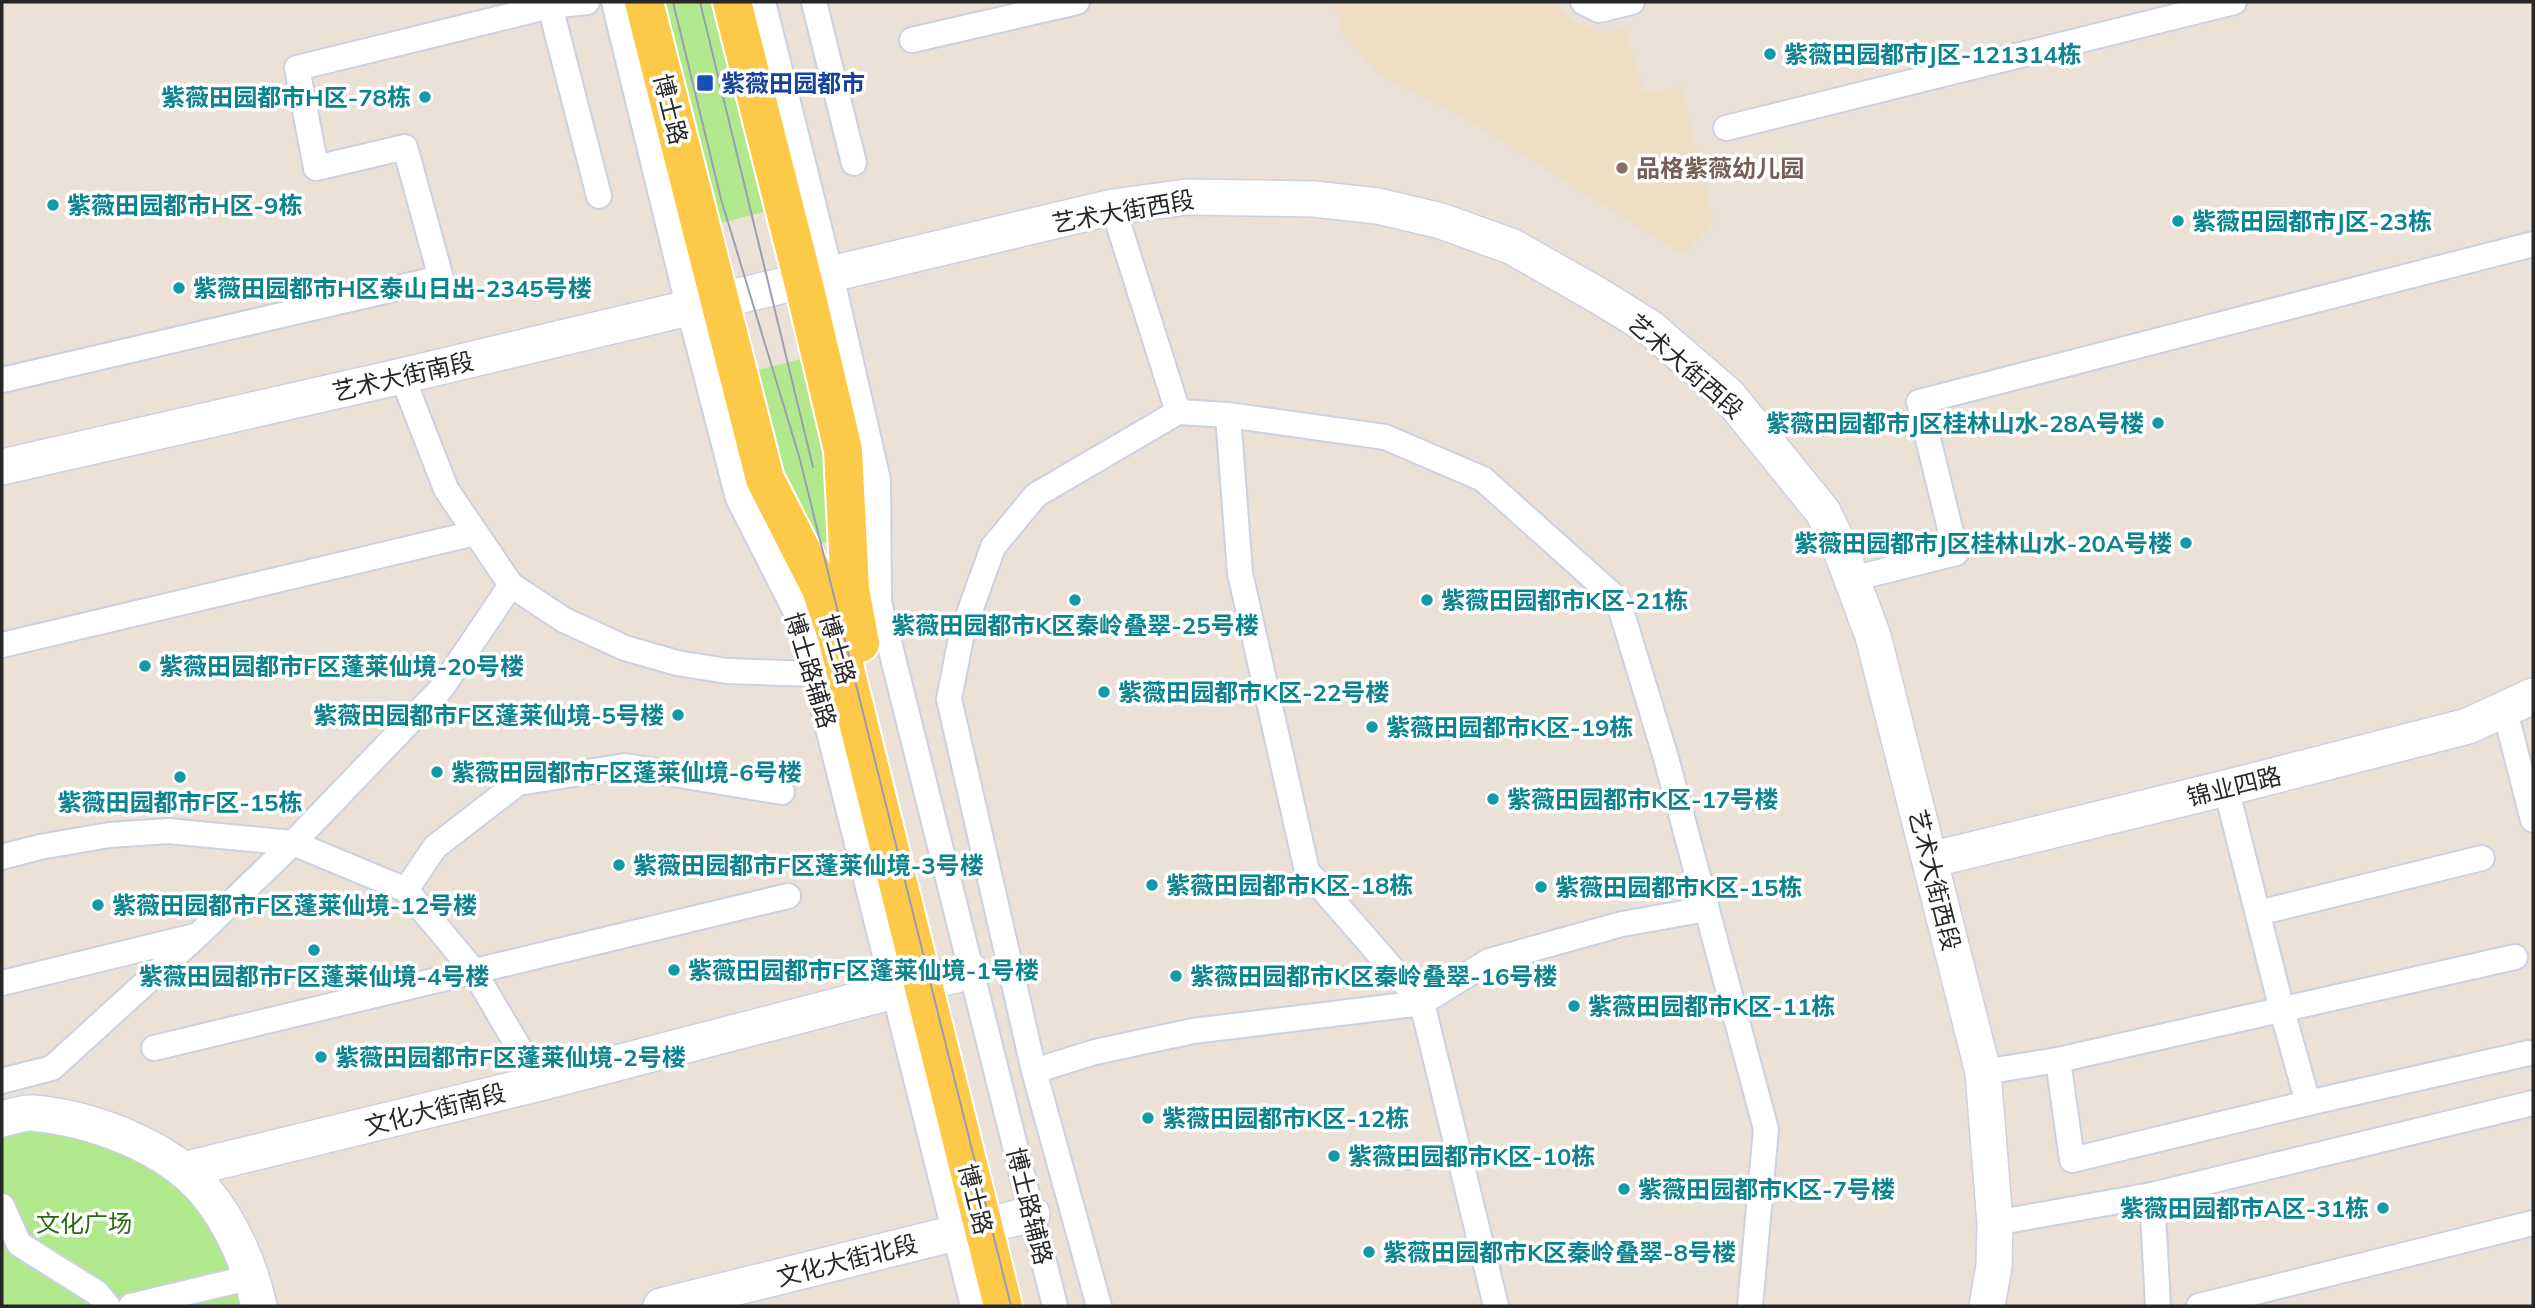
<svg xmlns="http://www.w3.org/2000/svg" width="2535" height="1308" font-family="Mulish,'Noto Sans SC',sans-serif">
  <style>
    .education { fill: #efdec3 }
    .green { fill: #b1e88c }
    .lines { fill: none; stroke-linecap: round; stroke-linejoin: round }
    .street-casing { stroke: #cbd1e2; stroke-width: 28 }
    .secondary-casing { stroke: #cbd1e2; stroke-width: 38 }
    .primary-casing { stroke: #fff; stroke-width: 42 }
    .street { stroke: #fff; stroke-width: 24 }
    .secondary { stroke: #fff; stroke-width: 35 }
    .primary { stroke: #fdc949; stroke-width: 38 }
    .tram { stroke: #999eb3; stroke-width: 2 }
    .culture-dot { fill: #0f9aa8; stroke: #fff; stroke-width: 2.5 }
    .transit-dot { fill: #1a4fb4; stroke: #fff; stroke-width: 2.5 }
    .education-dot { fill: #8d6e63; stroke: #fff; stroke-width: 2.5 }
    .labels { text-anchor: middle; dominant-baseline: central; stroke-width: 7; stroke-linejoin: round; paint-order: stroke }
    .culture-label { font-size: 24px; font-weight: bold; fill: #0d838f; stroke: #fff; text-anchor: start }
    .transit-label { font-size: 24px; font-weight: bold; fill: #164399; stroke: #fff; text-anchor: start }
    .street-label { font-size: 24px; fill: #272727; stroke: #fff }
    .education-label { font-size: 24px; font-weight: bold; fill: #785e54; stroke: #fff; text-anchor: start }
    .park-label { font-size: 24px; fill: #296812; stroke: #fff }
  </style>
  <rect width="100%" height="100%" fill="#ebe1d6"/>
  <path class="education" d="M 1333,2 L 1553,2 L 1573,21 L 1600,33 L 1626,29 L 1644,92 L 1682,87 L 1714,224 L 1683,255 L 1453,111 L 1380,75 L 1344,36 Z"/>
  <g class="green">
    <path d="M 662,2 L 715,2 L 767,211 L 718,224 Z"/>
    <path d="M 805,358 L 825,444 L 838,539 L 813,546 L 776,455 L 754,371 Z"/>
    <path d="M 35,1131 L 72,1136 L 110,1145 L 169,1174 L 222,1239 L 244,1306 L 2,1306 L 2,1135 Z"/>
  </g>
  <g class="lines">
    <defs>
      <g id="street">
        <path d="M 549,2 L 599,196"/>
        <path d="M 614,2 L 689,309 L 738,498 L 802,624 L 973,1306"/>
        <path d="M 763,2 L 831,275 L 878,480 L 879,602 L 1055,1306"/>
        <path d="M 814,2 L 854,163"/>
        <path d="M 1583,2 L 1599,10 L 1632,2"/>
        <path d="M 912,40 L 1077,2"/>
        <path d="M 1726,128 L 2234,2"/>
        <path d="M 1113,207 L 1178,412"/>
        <path d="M 402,376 L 446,489 L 511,585 L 564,620 L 625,648 L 677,663 L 727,671 L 815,674"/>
        <path d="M 2,380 L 441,278 L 405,147 L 316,168 L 297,68 L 550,6 L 587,2"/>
        <path d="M 1228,415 L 1240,573 L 1307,871 L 1422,1003 L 1496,1306"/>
        <path d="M 1852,579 L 1956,553 L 1919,402 L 2533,244"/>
        <path d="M 2,645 L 475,533"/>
        <path d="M 2505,711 L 2533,820"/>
        <path d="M 2226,788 L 2282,1010 L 2308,1103 L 2529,1053"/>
        <path d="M 2,857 L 40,847 L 109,835 L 168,831 L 293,843 L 406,890 L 473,970 L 540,1083"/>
        <path d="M 406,890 L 435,847 L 518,783 L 625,766 L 782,792"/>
        <path d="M 2258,913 L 2482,858"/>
        <path d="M 2,983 L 195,936"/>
        <path d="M 154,1048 L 788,896"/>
        <path d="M 1034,1071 L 1095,1052 L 1193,1031 L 1422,1003 L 1489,961 L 1622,924 L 1707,909"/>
        <path d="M 1983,1072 L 2058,1060"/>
        <path d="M 2,1081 L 52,1068 L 198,935 L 293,843 L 441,689 L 511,585"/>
        <path d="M 2308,1103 L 2072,1160 L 2058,1060 L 2515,957"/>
        <path d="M 2152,1195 L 2158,1306"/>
        <path d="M 2,1206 L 19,1244 L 97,1293 L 108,1306"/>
        <path d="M 1995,1223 L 2152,1195 L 2533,1103"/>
        <path d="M 131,1306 L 252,1277"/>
        <path d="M 1099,1306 L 1034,1071 L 949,699 L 962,633 L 993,547 L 1036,495 L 1178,412 L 1228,415 L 1385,437 L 1483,479 L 1618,600 L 1666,758 L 1766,1129 L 1750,1306"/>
        <path d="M 2199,1306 L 2533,1223"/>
      </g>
      <g id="secondary">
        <path d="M 2,467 L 402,376 L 1113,207 L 1187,197 L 1313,199 L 1378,206 L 1441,221 L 1513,247 L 1599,296 L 1649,327 L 1729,396 L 1823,512 L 1839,545 L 1873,636 L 1983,1072 L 1995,1223 L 1994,1266 L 1987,1306"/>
        <path d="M 1930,860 L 2226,788 L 2468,726 L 2533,696"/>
        <path d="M 2,1119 C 12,1117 23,1112 33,1113 C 91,1118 167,1146 205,1191 C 232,1223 250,1266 259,1306"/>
        <path d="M 183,1170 L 540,1083 L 971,971"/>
        <path d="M 661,1306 L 1032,1214"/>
      </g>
      <g id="primary">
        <path d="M 644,2 L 765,479 L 821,589 L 836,633 L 1003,1306"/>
        <path d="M 732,2 L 803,281 L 843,450 L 850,589 L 860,643"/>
      </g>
    </defs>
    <use href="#street" class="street-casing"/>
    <use href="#secondary" class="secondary-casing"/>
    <use href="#primary" class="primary-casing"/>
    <use href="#street" class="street"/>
    <use href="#secondary" class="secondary"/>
    <use href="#primary" class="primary"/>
    <g class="tram">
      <path d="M 673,2 L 721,199 L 799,456 L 1011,1306"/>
      <path d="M 700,2 L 813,467"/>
    </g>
  </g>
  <g class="culture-dot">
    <circle cx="1770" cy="54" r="7"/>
    <circle cx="425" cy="97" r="7"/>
    <circle cx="53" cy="205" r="7"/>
    <circle cx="2178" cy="221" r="7"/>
    <circle cx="179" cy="288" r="7"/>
    <circle cx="2158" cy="423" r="7"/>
    <circle cx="2186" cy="543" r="7"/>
    <circle cx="1075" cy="600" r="7"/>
    <circle cx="1427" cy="600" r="7"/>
    <circle cx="145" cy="666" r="7"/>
    <circle cx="1104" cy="692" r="7"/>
    <circle cx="678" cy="715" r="7"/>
    <circle cx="1372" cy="727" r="7"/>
    <circle cx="437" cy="772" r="7"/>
    <circle cx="180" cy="777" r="7"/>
    <circle cx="1493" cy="799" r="7"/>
    <circle cx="619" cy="865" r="7"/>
    <circle cx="1152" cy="885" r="7"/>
    <circle cx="1541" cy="887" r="7"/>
    <circle cx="98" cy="905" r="7"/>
    <circle cx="314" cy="950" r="7"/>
    <circle cx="674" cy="970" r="7"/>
    <circle cx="1176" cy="976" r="7"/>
    <circle cx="1574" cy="1006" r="7"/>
    <circle cx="321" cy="1057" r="7"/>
    <circle cx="1148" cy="1118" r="7"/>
    <circle cx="1334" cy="1156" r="7"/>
    <circle cx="1624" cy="1189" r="7"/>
    <circle cx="2383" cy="1208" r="7"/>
    <circle cx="1369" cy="1252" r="7"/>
  </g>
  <rect class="transit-dot" x="696" y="74" width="18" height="18" rx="3.5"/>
  <circle class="education-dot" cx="1622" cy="168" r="7"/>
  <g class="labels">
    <g class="culture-label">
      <text x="1784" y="54">紫薇田园都市J区-121314栋</text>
      <text x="411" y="97" text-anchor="end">紫薇田园都市H区-78栋</text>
      <text x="67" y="205">紫薇田园都市H区-9栋</text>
      <text x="2192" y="221">紫薇田园都市J区-23栋</text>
      <text x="193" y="288">紫薇田园都市H区泰山日出-2345号楼</text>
      <text x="2144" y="423" text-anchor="end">紫薇田园都市J区桂林山水-28A号楼</text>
      <text x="2172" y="543" text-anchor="end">紫薇田园都市J区桂林山水-20A号楼</text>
      <text x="1441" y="600">紫薇田园都市K区-21栋</text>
      <text x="1075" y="625" text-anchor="middle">紫薇田园都市K区秦岭叠翠-25号楼</text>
      <text x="159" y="666">紫薇田园都市F区蓬莱仙境-20号楼</text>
      <text x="1118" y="692">紫薇田园都市K区-22号楼</text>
      <text x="664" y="715" text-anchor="end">紫薇田园都市F区蓬莱仙境-5号楼</text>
      <text x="1386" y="727">紫薇田园都市K区-19栋</text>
      <text x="451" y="772">紫薇田园都市F区蓬莱仙境-6号楼</text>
      <text x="1507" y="799">紫薇田园都市K区-17号楼</text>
      <text x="180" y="802" text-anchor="middle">紫薇田园都市F区-15栋</text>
      <text x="633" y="865">紫薇田园都市F区蓬莱仙境-3号楼</text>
      <text x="1166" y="885">紫薇田园都市K区-18栋</text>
      <text x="1555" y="887">紫薇田园都市K区-15栋</text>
      <text x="112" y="905">紫薇田园都市F区蓬莱仙境-12号楼</text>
      <text x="688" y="970">紫薇田园都市F区蓬莱仙境-1号楼</text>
      <text x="314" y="976" text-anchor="middle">紫薇田园都市F区蓬莱仙境-4号楼</text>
      <text x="1190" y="976">紫薇田园都市K区秦岭叠翠-16号楼</text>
      <text x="1588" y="1006">紫薇田园都市K区-11栋</text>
      <text x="335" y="1057">紫薇田园都市F区蓬莱仙境-2号楼</text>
      <text x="1162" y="1118">紫薇田园都市K区-12栋</text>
      <text x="1348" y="1156">紫薇田园都市K区-10栋</text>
      <text x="1638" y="1189">紫薇田园都市K区-7号楼</text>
      <text x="2369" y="1208" text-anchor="end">紫薇田园都市A区-31栋</text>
      <text x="1383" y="1252">紫薇田园都市K区秦岭叠翠-8号楼</text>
    </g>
    <g class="transit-label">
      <text x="721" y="83">紫薇田园都市</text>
    </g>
    <g class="street-label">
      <text transform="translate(671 109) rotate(76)">博士路</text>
      <text transform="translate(1123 211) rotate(-10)">艺术大街西段</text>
      <text transform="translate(1686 366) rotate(41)">艺术大街西段</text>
      <text transform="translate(403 376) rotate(-13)">艺术大街南段</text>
      <text transform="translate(838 649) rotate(74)">博士路</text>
      <text transform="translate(811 670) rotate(73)">博士路辅路</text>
      <text transform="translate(2234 786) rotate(-14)">锦业四路</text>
      <text transform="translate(1935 880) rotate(76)">艺术大街西段</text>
      <text transform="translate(435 1109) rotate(-14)">文化大街南段</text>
      <text transform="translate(976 1199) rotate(76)">博士路</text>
      <text transform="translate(1030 1206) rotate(76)">博士路辅路</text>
      <text transform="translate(847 1260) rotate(-14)">文化大街北段</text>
    </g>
    <g class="education-label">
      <text x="1636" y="168">品格紫薇幼儿园</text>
    </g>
    <g class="park-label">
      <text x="84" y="1223">文化广场</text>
    </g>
  </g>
  <rect width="2535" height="1308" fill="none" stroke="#272727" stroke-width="7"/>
</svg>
